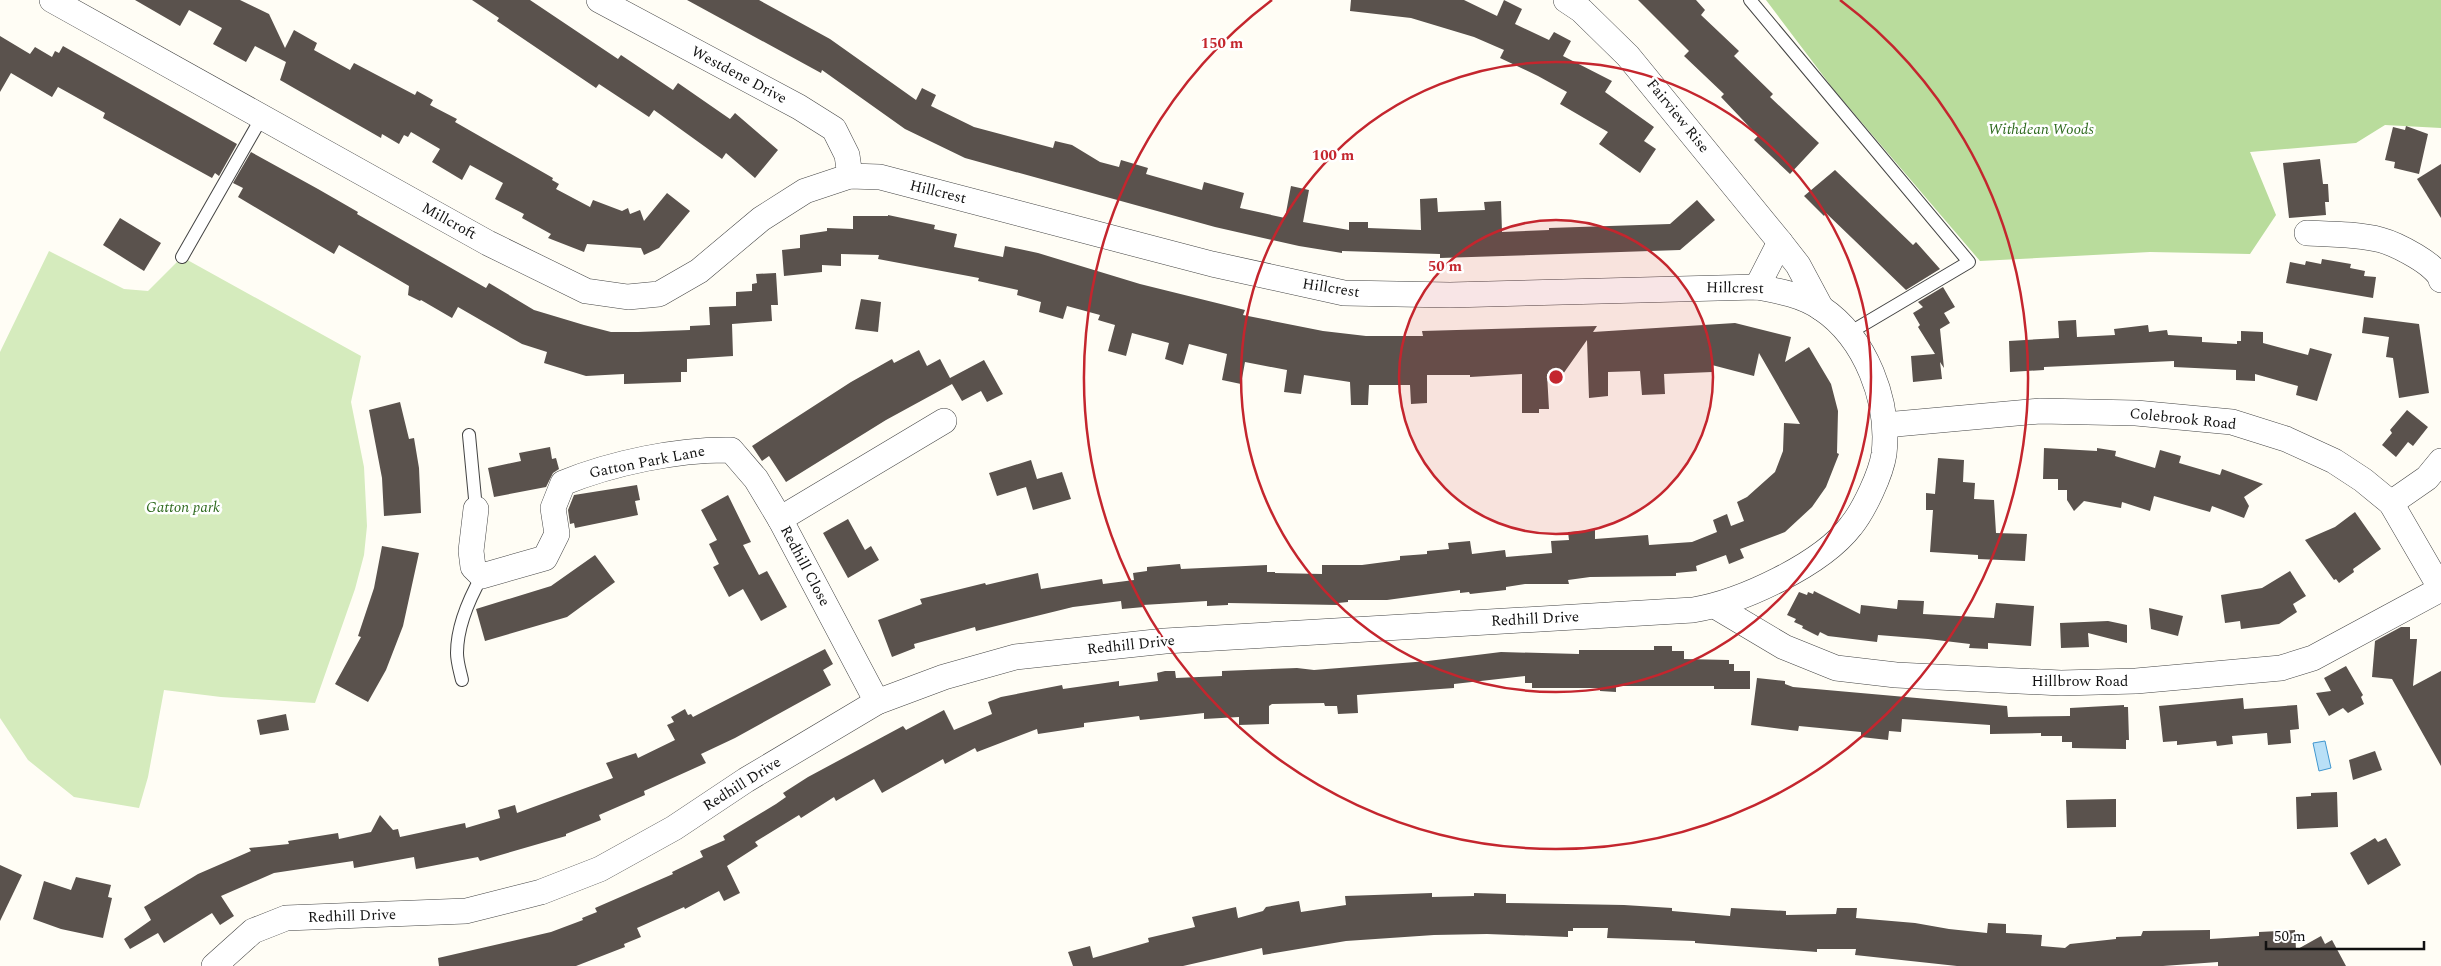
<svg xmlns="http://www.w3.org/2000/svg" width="2441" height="966" font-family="Spectral,serif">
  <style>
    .green { fill: #d5ebbd }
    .forest { fill: #b9dc9c }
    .water { fill: #b9e0f7; stroke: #3f96cf }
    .building { fill: #5a524d }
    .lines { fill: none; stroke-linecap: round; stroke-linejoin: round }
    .service-casing { stroke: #444; stroke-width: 14 }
    .minor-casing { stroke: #444; stroke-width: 26 }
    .service { stroke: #fff; stroke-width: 12 }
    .minor { stroke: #fff; stroke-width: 25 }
    .ring { fill: none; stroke: #c4262e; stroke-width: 2.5 }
    .labels { text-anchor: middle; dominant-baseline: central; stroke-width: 5; stroke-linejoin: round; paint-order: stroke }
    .street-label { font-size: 15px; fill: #111; stroke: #fff }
    .park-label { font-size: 15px; font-style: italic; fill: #2f6b1f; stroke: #fff }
    .centre { fill: #c4262e; stroke: #fff; stroke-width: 2.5 }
    .ring-label { font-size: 15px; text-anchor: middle; font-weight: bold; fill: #c4262e; stroke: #fff; stroke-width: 5; stroke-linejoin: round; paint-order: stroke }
  </style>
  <rect width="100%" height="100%" fill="#fffdf5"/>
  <path class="green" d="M 49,251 L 124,289 L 148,291 L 182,257 L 361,356 L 351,402 L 364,467 L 367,526 L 364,555 L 355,589 L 315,703 L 221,697 L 164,690 L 148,777 L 139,808 L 74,797 L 28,760 L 0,718 L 0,352 Z"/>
  <path class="forest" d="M 1766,0 L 2441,0 L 2441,128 L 2385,125 L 2356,143 L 2250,152 L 2276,215 L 2250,254 L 2150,252 L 1980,261 L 1834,90 Z"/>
  <path class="water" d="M 2325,741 L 2331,768 L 2319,771 L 2313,743 Z"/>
  <g class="building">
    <path d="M 135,0 L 240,0 L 269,14 L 285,48 L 294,30 L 317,43 L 314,50 L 350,70 L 354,63 L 415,95 L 417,91 L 433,100 L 430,105 L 457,119 L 455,122 L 553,178 L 552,180 L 559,184 L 556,189 L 590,207 L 593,200 L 622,211 L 628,208 L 630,214 L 640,210 L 644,221 L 667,193 L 690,211 L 659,248 L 644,255 L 641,248 L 587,244 L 584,252 L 548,238 L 551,234 L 522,218 L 524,214 L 495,199 L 503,183 L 470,165 L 462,180 L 432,162 L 440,149 L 411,132 L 408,137 L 404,135 L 399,144 L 382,134 L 381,138 L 280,80 L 286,62 L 255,46 L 246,62 L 213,44 L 222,28 L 189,10 L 180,26 Z"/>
    <path d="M 472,0 L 530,0 L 618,59 L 621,55 L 673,90 L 678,83 L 730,119 L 735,113 L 778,150 L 755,178 L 726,153 L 722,159 L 654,110 L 649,117 L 599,84 L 596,88 L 497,21 L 499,18 Z"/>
    <path d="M 687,0 L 759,0 L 830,39 L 916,100 L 922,88 L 936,95 L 931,106 L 974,127 L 1053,148 L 1055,141 L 1072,145 L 1100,162 L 1119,167 L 1121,160 L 1148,168 L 1146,174 L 1202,190 L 1204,182 L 1244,193 L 1240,208 L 1285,218 L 1291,186 L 1309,190 L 1303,222 L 1349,230 L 1349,222 L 1368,222 L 1368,228 L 1421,230 L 1420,199 L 1437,198 L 1438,212 L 1485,210 L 1484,202 L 1501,201 L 1502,232 L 1549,230 L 1549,228 L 1670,224 L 1697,200 L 1715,220 L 1680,250 L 1440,258 L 1440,254 L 1342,251 L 1342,253 L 1299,246 L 1215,227 L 965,158 L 905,129 L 822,70 L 821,73 Z"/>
    <path d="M 1351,0 L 1464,0 L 1497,16 L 1504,0 L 1522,9 L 1515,24 L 1549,40 L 1554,32 L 1571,41 L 1563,56 L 1612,81 L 1605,92 L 1654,127 L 1644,141 L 1656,149 L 1640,173 L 1599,144 L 1608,132 L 1560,104 L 1567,92 L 1538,76 L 1500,58 L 1504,50 L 1474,37 L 1411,18 L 1350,11 Z"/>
    <path d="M 1638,0 L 1696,0 L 1705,10 L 1701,15 L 1739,51 L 1734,56 L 1773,94 L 1770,97 L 1819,143 L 1790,174 L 1754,140 L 1758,136 L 1721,97 L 1724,94 L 1684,56 L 1689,51 Z"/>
    <path d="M 0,36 L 30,54 L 35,47 L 52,57 L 55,51 L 59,53 L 63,46 L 237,144 L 219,176 L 215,173 L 212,178 L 103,118 L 105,113 L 58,87 L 52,97 L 11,73 L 0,92 Z"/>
    <path d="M 2406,126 L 2428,134 L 2419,174 L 2394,168 L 2395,162 L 2385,160 L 2393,127 L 2405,130 Z"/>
    <path d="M 251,152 L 318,189 L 358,212 L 357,214 L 486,288 L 489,283 L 534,310 L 584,325 L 611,332 L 638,332 L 690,330 L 690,326 L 710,325 L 709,307 L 736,306 L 736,292 L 752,291 L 752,284 L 757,283 L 756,274 L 776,273 L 778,305 L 771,305 L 772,321 L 732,324 L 733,356 L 687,359 L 687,372 L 681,372 L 681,382 L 624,384 L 624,374 L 586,376 L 544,363 L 547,352 L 522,344 L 458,307 L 452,318 L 421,300 L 420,301 L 408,295 L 409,286 L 339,245 L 334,254 L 238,197 L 243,188 L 233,183 Z"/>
    <path d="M 2320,159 L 2323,184 L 2328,184 L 2329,202 L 2325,202 L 2326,215 L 2289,218 L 2283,163 Z"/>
    <path d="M 2441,164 L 2441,218 L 2417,179 Z"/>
    <path d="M 1835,170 L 1913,245 L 1916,242 L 1940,269 L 1906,290 L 1826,213 L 1824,216 L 1804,196 Z"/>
    <path d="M 888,215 L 935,225 L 934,229 L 957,234 L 954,247 L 1003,257 L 1005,246 L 1038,253 L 1140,284 L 1245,310 L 1243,315 L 1323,331 L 1366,336 L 1423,336 L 1422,331 L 1597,326 L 1593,332 L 1735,323 L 1791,337 L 1785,362 L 1809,347 L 1831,384 L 1838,411 L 1837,453 L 1839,454 L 1826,487 L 1812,507 L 1785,532 L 1740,549 L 1744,558 L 1729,564 L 1726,555 L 1696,566 L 1697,571 L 1676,573 L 1676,576 L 1590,577 L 1568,580 L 1569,584 L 1525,584 L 1506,587 L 1506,590 L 1470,594 L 1469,592 L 1460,593 L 1460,590 L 1387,600 L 1348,600 L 1348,602 L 1338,603 L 1338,605 L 1228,603 L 1228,605 L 1207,606 L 1207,601 L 1143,605 L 1144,607 L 1122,609 L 1121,601 L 1073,607 L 976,631 L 975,627 L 914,644 L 915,648 L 892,657 L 878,620 L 922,604 L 920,599 L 985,583 L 986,585 L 1038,573 L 1041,589 L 1102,579 L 1103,584 L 1134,580 L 1133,573 L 1147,571 L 1147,567 L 1180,564 L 1181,569 L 1267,565 L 1267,572 L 1275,572 L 1275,573 L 1322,574 L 1322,565 L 1362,565 L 1400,560 L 1400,556 L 1427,554 L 1427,551 L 1449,549 L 1448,543 L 1470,541 L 1472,554 L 1505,550 L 1506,557 L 1552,553 L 1551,541 L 1569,540 L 1568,532 L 1595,530 L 1595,539 L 1648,535 L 1649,545 L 1692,542 L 1717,532 L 1713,520 L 1727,514 L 1731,526 L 1744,521 L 1737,502 L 1747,497 L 1775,472 L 1783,451 L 1784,423 L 1800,424 L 1759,353 L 1754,376 L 1712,365 L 1712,372 L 1664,374 L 1665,394 L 1642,395 L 1640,371 L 1608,372 L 1608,396 L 1589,398 L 1587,340 L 1563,374 L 1547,374 L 1549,409 L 1539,409 L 1539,413 L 1522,413 L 1522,374 L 1470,377 L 1470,375 L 1427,375 L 1427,403 L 1411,404 L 1410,385 L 1369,385 L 1368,405 L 1351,405 L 1350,382 L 1304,375 L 1301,394 L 1284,392 L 1287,370 L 1245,362 L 1241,384 L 1222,380 L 1227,354 L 1189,344 L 1183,365 L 1165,359 L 1169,343 L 1132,333 L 1126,356 L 1108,351 L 1115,325 L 1098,320 L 1100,315 L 1067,306 L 1063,319 L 1039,312 L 1041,302 L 1017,295 L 1018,290 L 978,281 L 979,278 L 878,259 L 879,255 L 841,254 L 841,266 L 822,265 L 822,272 L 784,276 L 782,250 L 800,248 L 800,235 L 827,231 L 827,228 L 853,229 L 853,216 L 888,216 Z"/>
    <path d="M 120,218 L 161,243 L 144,271 L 103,245 Z"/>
    <path d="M 2322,259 L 2351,264 L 2350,268 L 2365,271 L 2364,276 L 2376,277 L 2373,298 L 2286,283 L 2290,262 L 2305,265 L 2306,261 L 2321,264 Z"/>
    <path d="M 1943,287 L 1955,307 L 1944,313 L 1950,323 L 1940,329 L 1944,368 L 1940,362 L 1942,379 L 1913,382 L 1911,356 L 1935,354 L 1918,327 L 1920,325 L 1913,313 L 1923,307 L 1918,302 Z"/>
    <path d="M 861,299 L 881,302 L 878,332 L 855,329 Z"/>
    <path d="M 2364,317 L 2419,324 L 2429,393 L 2399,398 L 2393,358 L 2386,357 L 2389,337 L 2362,333 Z"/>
    <path d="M 2076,320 L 2077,337 L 2115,335 L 2114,329 L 2148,325 L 2149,332 L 2167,330 L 2168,335 L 2202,337 L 2202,342 L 2237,344 L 2237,341 L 2241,341 L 2241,331 L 2263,332 L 2263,343 L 2308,355 L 2310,348 L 2332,354 L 2317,401 L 2296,395 L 2298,386 L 2255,374 L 2255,381 L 2236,380 L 2236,370 L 2174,367 L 2174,361 L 2044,367 L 2044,370 L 2010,372 L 2009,341 L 2059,338 L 2058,321 Z"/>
    <path d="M 919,350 L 927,366 L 940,359 L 950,378 L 984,360 L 1003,394 L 987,402 L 981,391 L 962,401 L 952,384 L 886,420 L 786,482 L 769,456 L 762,461 L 752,446 L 851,382 L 892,359 L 894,363 Z"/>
    <path d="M 400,402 L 409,439 L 414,438 L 419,468 L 421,513 L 384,516 L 382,478 L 369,410 Z"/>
    <path d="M 2407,410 L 2428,427 L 2413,446 L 2408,442 L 2396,457 L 2382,445 L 2392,433 L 2390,430 Z"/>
    <path d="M 550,447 L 552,459 L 556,458 L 559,469 L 553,473 L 546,487 L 494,497 L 488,468 L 521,461 L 519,453 Z"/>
    <path d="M 2044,448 L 2097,451 L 2097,448 L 2116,451 L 2115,456 L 2155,468 L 2160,450 L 2181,456 L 2179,463 L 2220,475 L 2222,469 L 2263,484 L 2244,497 L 2249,506 L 2244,518 L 2212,506 L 2210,512 L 2154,496 L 2150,511 L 2122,502 L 2121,508 L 2084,501 L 2074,511 L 2067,500 L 2067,490 L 2058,490 L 2058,479 L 2043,479 Z"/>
    <path d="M 1938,458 L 1964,460 L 1963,482 L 1975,483 L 1974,499 L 1994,500 L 1996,533 L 2027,534 L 2025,561 L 1978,559 L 1978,555 L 1930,552 L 1933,510 L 1926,510 L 1926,493 L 1935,494 Z"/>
    <path d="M 1031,460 L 1037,479 L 1062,472 L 1071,499 L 1033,510 L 1026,487 L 997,496 L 989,473 Z"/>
    <path d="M 637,485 L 640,500 L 635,501 L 638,515 L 575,528 L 574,523 L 570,524 L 568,510 L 574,495 Z"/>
    <path d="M 728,495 L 751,542 L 743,545 L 759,575 L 767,571 L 787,607 L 761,621 L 743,589 L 729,597 L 713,567 L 719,564 L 709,544 L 717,540 L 701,510 Z"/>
    <path d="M 2355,512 L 2381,549 L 2353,569 L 2354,572 L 2339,583 L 2336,579 L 2334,580 L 2305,540 L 2335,527 Z"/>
    <path d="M 848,519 L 865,550 L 871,546 L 879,560 L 848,578 L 823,533 Z"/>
    <path d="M 382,546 L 419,553 L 403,626 L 386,670 L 368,702 L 335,684 L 361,637 L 358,636 L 374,588 Z"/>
    <path d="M 595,555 L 615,582 L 567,617 L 485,641 L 476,609 L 551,586 Z"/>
    <path d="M 2290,571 L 2306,596 L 2293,604 L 2297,612 L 2279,624 L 2241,629 L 2240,621 L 2225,623 L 2221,595 L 2262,588 Z"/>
    <path d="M 1814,591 L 1860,614 L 1861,605 L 1897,609 L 1898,600 L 1924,601 L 1923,614 L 1994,618 L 1996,603 L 2034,606 L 2031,646 L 1988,643 L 1988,649 L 1969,648 L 1970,644 L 1928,639 L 1878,635 L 1877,642 L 1828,636 L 1820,632 L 1818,636 L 1802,628 L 1803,626 L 1794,622 L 1796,619 L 1787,615 L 1799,592 L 1807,595 L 1808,592 L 1813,594 Z"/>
    <path d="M 2149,608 L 2183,616 L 2178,636 L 2151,629 Z"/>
    <path d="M 2108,621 L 2127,625 L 2127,643 L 2088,633 L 2089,647 L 2061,648 L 2060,623 Z"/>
    <path d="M 2401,627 L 2410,627 L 2410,639 L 2417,639 L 2413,686 L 2441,671 L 2441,766 L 2392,679 L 2372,677 L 2375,641 Z"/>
    <path d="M 1654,646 L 1672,646 L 1672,651 L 1684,651 L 1684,659 L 1729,660 L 1729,664 L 1734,664 L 1734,671 L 1750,671 L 1750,689 L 1714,689 L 1714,686 L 1616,686 L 1616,692 L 1600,691 L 1600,688 L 1532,688 L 1532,683 L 1525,683 L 1525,676 L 1454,684 L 1454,688 L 1357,695 L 1358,713 L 1338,714 L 1337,706 L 1325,706 L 1324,703 L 1272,704 L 1269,706 L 1269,724 L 1239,725 L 1239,717 L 1204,719 L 1204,713 L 1140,720 L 1139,716 L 1084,723 L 1084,727 L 1038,734 L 1037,729 L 977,752 L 975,748 L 945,764 L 943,759 L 882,793 L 874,779 L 836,801 L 834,797 L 801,818 L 799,815 L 755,842 L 758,846 L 727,866 L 740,893 L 724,901 L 719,891 L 685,909 L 684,907 L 637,928 L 641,937 L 624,944 L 625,947 L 576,966 L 439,966 L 438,958 L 551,932 L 583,920 L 582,918 L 597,912 L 595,908 L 673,874 L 672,872 L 703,857 L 700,851 L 725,840 L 723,836 L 776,804 L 786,797 L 783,793 L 808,777 L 903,726 L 906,730 L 944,710 L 954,730 L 992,714 L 988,702 L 1001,697 L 1062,685 L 1063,689 L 1119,681 L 1119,686 L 1158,681 L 1157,673 L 1165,671 L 1175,671 L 1176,678 L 1222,676 L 1222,671 L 1297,668 L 1314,670 L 1428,661 L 1501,652 L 1579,654 L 1579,650 L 1654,650 Z"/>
    <path d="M 825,649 L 833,664 L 823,670 L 831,685 L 735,738 L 701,754 L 706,763 L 644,791 L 645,795 L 599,815 L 601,820 L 566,834 L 566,836 L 480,861 L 478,857 L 416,869 L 414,857 L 354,868 L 353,861 L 274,873 L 221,896 L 234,916 L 220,925 L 212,913 L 164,943 L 158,933 L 130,949 L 124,939 L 151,920 L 144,907 L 198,874 L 251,851 L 249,848 L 289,844 L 288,841 L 338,833 L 339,839 L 371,832 L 380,815 L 393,830 L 398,829 L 400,837 L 465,823 L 466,828 L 500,818 L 498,810 L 515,805 L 517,813 L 613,778 L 606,763 L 636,753 L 638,758 L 675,740 L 667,725 L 674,722 L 671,717 L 685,709 L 688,715 L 691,714 L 693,717 Z"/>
    <path d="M 2346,666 L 2363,695 L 2361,697 L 2364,704 L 2348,713 L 2343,708 L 2329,716 L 2316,693 L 2331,691 L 2324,678 Z"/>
    <path d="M 1757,678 L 1785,681 L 1785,684 L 1793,687 L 2007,706 L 2008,717 L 2070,716 L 2070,708 L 2124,705 L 2124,707 L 2128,707 L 2129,740 L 2126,740 L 2126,749 L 2072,748 L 2072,742 L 2062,742 L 2062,736 L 2041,736 L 2041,733 L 1990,734 L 1990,725 L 1902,719 L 1901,732 L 1889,731 L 1888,740 L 1861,737 L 1861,732 L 1799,726 L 1798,731 L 1751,725 Z"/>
    <path d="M 2243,698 L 2244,709 L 2297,705 L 2299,729 L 2290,730 L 2291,743 L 2268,745 L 2267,733 L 2232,736 L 2233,744 L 2217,746 L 2216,741 L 2177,745 L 2177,741 L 2163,742 L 2159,706 Z"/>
    <path d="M 286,714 L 289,730 L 260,735 L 257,720 Z"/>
    <path d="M 2375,751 L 2382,770 L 2353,780 L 2349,760 Z"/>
    <path d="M 2337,792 L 2338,827 L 2297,829 L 2296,797 L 2311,796 L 2311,793 Z"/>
    <path d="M 2116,799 L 2116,827 L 2067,828 L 2066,800 Z"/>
    <path d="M 2375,838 L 2378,842 L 2386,838 L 2401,865 L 2368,885 L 2350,853 Z"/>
    <path d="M 0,865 L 22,875 L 0,921 Z"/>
    <path d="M 76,877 L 111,885 L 108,897 L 112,898 L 103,938 L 61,929 L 33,919 L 44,881 L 71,890 Z"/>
    <path d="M 1432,893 L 1432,897 L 1474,896 L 1474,893 L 1506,894 L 1506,903 L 1624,905 L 1672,908 L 1672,911 L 1730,916 L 1731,908 L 1786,911 L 1786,915 L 1836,914 L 1837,908 L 1857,908 L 1856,918 L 1915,923 L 1949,929 L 1987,933 L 1988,923 L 2006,924 L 2006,933 L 2042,935 L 2041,946 L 2065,948 L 2070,944 L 2116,939 L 2116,937 L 2141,936 L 2143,931 L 2210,930 L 2210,939 L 2259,936 L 2259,932 L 2295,930 L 2296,950 L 2321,936 L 2325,944 L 2332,940 L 2346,966 L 2218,966 L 2218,962 L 2163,966 L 1957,966 L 1855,955 L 1856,949 L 1817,949 L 1817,952 L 1695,943 L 1695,941 L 1607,938 L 1608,928 L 1573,928 L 1573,931 L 1568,931 L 1568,937 L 1487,934 L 1434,935 L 1346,941 L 1263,955 L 1262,948 L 1183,966 L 1073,966 L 1068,952 L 1090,946 L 1093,958 L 1149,942 L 1148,938 L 1195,927 L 1192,917 L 1236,907 L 1238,918 L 1263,911 L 1266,907 L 1299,901 L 1301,912 L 1346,905 L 1345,896 Z"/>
  </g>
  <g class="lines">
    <defs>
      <g id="service">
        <path d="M 1750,0 L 1969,262 L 1849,333"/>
        <path d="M 182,257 L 262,117"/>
        <path d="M 469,435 L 476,509"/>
        <path d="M 462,680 C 460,671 457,662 457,653 C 457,626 469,599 482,576"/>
      </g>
      <g id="minor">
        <path d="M 52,0 L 488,243 L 586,291 L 628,297 L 659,294 L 699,271 L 761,219 L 805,191 L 850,176 L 880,177 L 1212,264 L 1344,293 L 1450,295 L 1757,287 C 1779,291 1802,295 1821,308 C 1866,338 1890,402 1884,454 C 1881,474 1864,510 1851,526 C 1821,565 1741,602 1693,610 L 1165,641 L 1015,657 L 944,677 L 877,702 L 746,780 L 674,828 L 600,869 L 541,892 L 466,911 L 286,918 L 253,931 L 214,966"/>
        <path d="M 599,0 L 799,107 L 834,129 L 847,155 L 850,176"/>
        <path d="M 1566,0 L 1581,10 L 1628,56 L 1780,242 L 1798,265 L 1821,308"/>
        <path d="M 2307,233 C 2331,234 2358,234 2381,240 C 2396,244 2438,265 2441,280"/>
        <path d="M 1757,287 L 1780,242"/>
        <path d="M 1885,425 L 2040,411 L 2136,413 L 2232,422 L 2286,439 L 2334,461 L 2363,480 L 2391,503 L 2441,589"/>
        <path d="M 2391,503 L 2427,478 L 2441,461"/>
        <path d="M 476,509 L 471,551 L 473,567 L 482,576 L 545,558 L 557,534 L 553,508 L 563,483 C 612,463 678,449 731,450 L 756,479 L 780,519"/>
        <path d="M 1715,606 L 1784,647 L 1836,668 L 1896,675 L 2061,683 L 2136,681 L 2281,668 L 2313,658 L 2441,589"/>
        <path d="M 877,702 L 780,519 L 944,421"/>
      </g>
    </defs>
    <use href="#service" class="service-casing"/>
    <use href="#minor" class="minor-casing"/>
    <use href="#service" class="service"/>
    <use href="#minor" class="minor"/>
  </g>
  <circle cx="1556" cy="377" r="157" fill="#c4262e" fill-opacity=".12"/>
  <g class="ring">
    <circle cx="1556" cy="377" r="157"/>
    <circle cx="1556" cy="377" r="315"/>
    <path d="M1840 0A472 472 0 1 1 1272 0"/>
  </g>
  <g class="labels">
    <g class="street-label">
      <text transform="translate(739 75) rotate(28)">Westdene Drive</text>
      <text transform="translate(1678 116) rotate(51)">Fairview Rise</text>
      <text transform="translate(938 192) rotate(14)">Hillcrest</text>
      <text transform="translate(449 221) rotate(29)">Millcroft</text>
      <text transform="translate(1331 288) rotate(9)">Hillcrest</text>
      <text transform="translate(1735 288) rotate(1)">Hillcrest</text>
      <text transform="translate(2183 419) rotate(6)">Colebrook Road</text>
      <text transform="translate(647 462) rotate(-11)">Gatton Park Lane</text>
      <text transform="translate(805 566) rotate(62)">Redhill Close</text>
      <text transform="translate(1535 619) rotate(-3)">Redhill Drive</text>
      <text transform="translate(1131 645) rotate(-6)">Redhill Drive</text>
      <text x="2080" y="681">Hillbrow Road</text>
      <text transform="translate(742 784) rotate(-32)">Redhill Drive</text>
      <text transform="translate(352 916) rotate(-2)">Redhill Drive</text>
    </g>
    <g class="park-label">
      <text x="2041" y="129">Withdean Woods</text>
      <text x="183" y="507">Gatton park</text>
    </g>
  </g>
  <circle cx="1556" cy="377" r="8" class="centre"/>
  <g class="ring-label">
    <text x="1222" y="48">150 m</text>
    <text x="1333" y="160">100 m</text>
    <text x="1445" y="271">50 m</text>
  </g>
  <path d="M2266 941v8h158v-8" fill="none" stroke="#111111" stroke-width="2.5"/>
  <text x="2274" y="941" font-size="15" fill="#111111" stroke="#ffffff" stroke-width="4" paint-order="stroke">50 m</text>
</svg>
